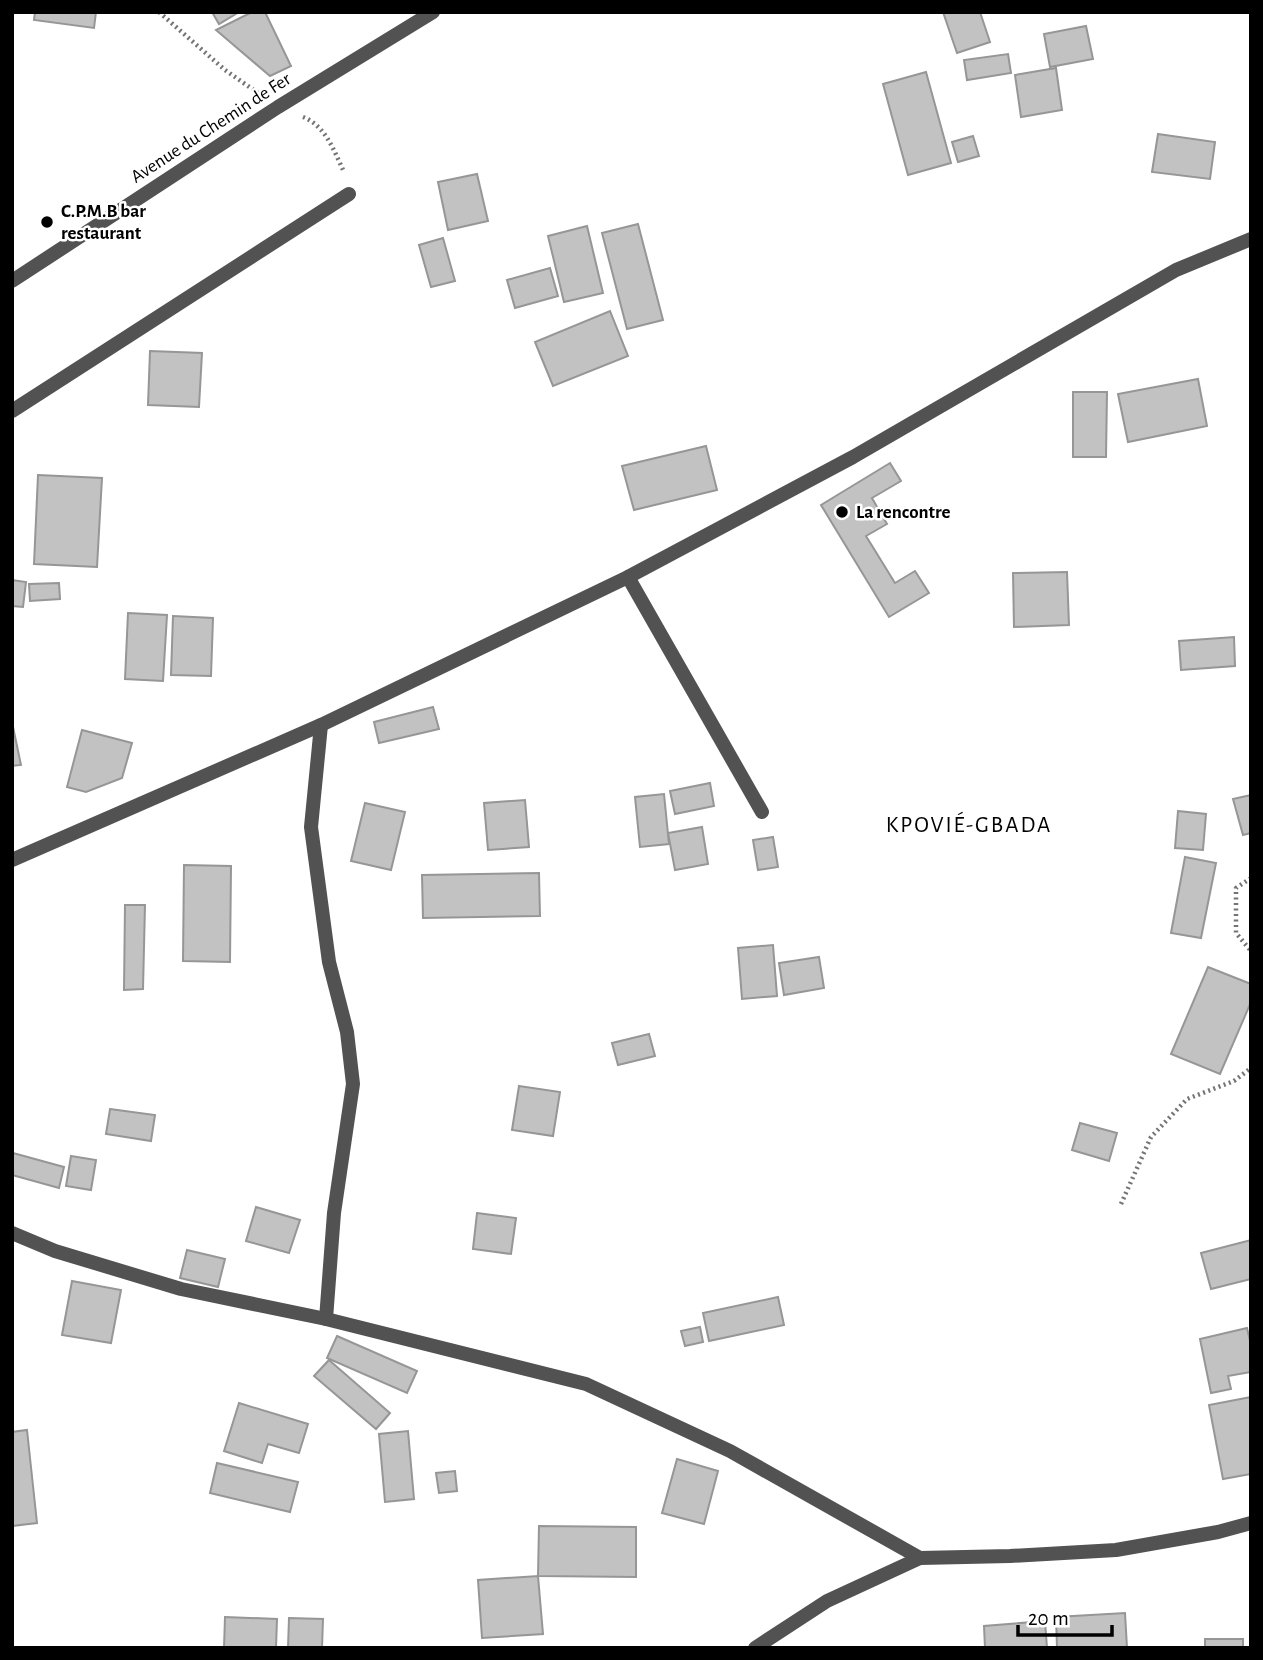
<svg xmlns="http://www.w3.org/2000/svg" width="1263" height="1660" font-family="'Alegreya Sans',sans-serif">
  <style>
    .building { fill: #c2c2c2; stroke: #969696; stroke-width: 2 }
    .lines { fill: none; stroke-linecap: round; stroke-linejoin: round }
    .path { stroke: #747474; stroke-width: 4.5; stroke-dasharray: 2 3.5; stroke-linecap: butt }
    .service { stroke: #525252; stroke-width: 14 }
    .minor { stroke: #525252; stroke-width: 14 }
    .poi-dot { fill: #000; stroke: #fff; stroke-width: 2.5 }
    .labels { text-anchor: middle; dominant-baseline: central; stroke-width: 5; stroke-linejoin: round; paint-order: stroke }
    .street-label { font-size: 19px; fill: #000; stroke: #fff }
    .poi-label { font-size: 19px; font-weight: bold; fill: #000; stroke: #fff; text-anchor: start }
    .quarter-label { font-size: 23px; letter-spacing: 2px; fill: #000; stroke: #fff }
  </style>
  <rect width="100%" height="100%" fill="#fff"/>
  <g class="building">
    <path d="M 35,12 L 96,12 L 94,28 L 34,20 Z"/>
    <path d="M 212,12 L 239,12 L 219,24 Z"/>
    <path d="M 252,12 L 265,12 L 291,66 L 270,76 L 216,30 Z"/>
    <path d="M 943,12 L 980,12 L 990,42 L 957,53 Z"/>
    <path d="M 1086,26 L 1093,59 L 1050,67 L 1044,34 Z"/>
    <path d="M 1008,54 L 1011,73 L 967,80 L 964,60 Z"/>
    <path d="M 1056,68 L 1062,110 L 1021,117 L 1015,75 Z"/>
    <path d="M 926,72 L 951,163 L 908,175 L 883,84 Z"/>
    <path d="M 1158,134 L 1215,142 L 1210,179 L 1152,172 Z"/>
    <path d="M 973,136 L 979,156 L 958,162 L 952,142 Z"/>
    <path d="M 477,174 L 488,221 L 448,230 L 438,182 Z"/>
    <path d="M 638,224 L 663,320 L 627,329 L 602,233 Z"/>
    <path d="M 587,226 L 603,293 L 564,302 L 548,236 Z"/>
    <path d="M 443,238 L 455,281 L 431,287 L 419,245 Z"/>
    <path d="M 550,268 L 558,296 L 515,308 L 507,280 Z"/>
    <path d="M 610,311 L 628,356 L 553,386 L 535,342 Z"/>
    <path d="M 150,351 L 202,353 L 199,407 L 148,405 Z"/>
    <path d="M 1198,379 L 1207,426 L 1128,442 L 1118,394 Z"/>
    <path d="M 1073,392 L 1107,392 L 1106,457 L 1073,457 Z"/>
    <path d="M 706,446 L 717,490 L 634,510 L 622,466 Z"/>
    <path d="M 890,463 L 901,481 L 872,498 L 887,524 L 866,536 L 895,583 L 915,571 L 929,593 L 889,617 L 821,505 Z"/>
    <path d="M 38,475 L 102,478 L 97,567 L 34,564 Z"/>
    <path d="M 1067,572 L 1069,625 L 1014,627 L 1013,573 Z"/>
    <path d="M 12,580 L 26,582 L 23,607 L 12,606 Z"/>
    <path d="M 59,583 L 60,599 L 30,601 L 29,584 Z"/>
    <path d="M 128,613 L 167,615 L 163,681 L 125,679 Z"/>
    <path d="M 173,616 L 213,618 L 211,676 L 171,675 Z"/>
    <path d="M 1234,637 L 1235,666 L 1181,670 L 1179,641 Z"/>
    <path d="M 433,707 L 439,729 L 379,743 L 374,722 Z"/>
    <path d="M 12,722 L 21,765 L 12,766 Z"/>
    <path d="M 82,730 L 132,743 L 122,778 L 86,792 L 67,787 Z"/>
    <path d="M 710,783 L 714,806 L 675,814 L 670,791 Z"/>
    <path d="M 664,794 L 669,844 L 640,847 L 635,797 Z"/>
    <path d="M 1251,795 L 1251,833 L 1243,835 L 1233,799 Z"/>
    <path d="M 525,800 L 529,847 L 488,850 L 484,803 Z"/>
    <path d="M 365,803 L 405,812 L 391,870 L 351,861 Z"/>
    <path d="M 1178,811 L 1206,814 L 1203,850 L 1175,848 Z"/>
    <path d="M 702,827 L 708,864 L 675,870 L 668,833 Z"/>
    <path d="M 773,837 L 778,867 L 758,870 L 753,840 Z"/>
    <path d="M 1185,857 L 1216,863 L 1201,938 L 1171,933 Z"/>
    <path d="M 184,865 L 231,866 L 230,962 L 183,961 Z"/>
    <path d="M 539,873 L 540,916 L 423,918 L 422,875 Z"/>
    <path d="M 125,905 L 145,905 L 143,989 L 124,990 Z"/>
    <path d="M 773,945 L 777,996 L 742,999 L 738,948 Z"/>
    <path d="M 819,957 L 824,988 L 784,995 L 779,963 Z"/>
    <path d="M 1208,967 L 1251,984 L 1251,1002 L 1220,1074 L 1171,1054 Z"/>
    <path d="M 649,1034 L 655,1056 L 618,1065 L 612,1043 Z"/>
    <path d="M 519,1086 L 560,1092 L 553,1136 L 512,1130 Z"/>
    <path d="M 110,1109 L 155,1115 L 151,1141 L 106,1134 Z"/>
    <path d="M 1080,1123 L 1117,1133 L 1109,1161 L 1072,1150 Z"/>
    <path d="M 13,1153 L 64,1167 L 59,1188 L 12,1175 Z"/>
    <path d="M 71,1156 L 96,1160 L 91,1190 L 66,1186 Z"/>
    <path d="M 256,1207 L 300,1220 L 289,1253 L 246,1241 Z"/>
    <path d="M 477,1213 L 516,1218 L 511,1254 L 473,1249 Z"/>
    <path d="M 1251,1240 L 1251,1279 L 1211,1289 L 1201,1253 Z"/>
    <path d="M 187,1250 L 225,1259 L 218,1287 L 180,1278 Z"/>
    <path d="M 72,1281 L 121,1290 L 111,1343 L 62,1335 Z"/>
    <path d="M 778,1297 L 784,1325 L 709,1341 L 703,1313 Z"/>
    <path d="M 700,1327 L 703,1342 L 685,1346 L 681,1331 Z"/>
    <path d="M 1247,1328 L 1251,1345 L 1251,1372 L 1228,1376 L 1231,1389 L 1211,1393 L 1200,1339 Z"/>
    <path d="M 337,1336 L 417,1371 L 407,1393 L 327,1358 Z"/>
    <path d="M 329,1360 L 390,1413 L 376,1429 L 314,1376 Z"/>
    <path d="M 1251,1397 L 1251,1474 L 1223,1479 L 1209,1405 Z"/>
    <path d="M 239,1403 L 308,1424 L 299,1453 L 268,1444 L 262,1463 L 224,1451 Z"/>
    <path d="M 27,1430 L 37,1523 L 12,1526 L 12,1432 Z"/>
    <path d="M 408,1431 L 414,1499 L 385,1502 L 379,1434 Z"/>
    <path d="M 677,1459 L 718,1471 L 704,1524 L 662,1513 Z"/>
    <path d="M 217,1463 L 298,1482 L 290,1512 L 210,1493 Z"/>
    <path d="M 455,1471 L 457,1491 L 439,1493 L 436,1473 Z"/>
    <path d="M 539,1526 L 636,1527 L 636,1577 L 538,1576 Z"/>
    <path d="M 538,1576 L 543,1634 L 482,1638 L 478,1580 Z"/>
    <path d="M 1125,1613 L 1127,1648 L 1057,1648 L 1056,1617 Z"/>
    <path d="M 225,1617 L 277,1619 L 276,1648 L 224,1648 Z"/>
    <path d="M 289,1618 L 323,1619 L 322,1648 L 288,1648 Z"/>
    <path d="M 1045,1621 L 1047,1648 L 985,1648 L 984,1626 Z"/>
    <rect x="1205" y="1639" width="38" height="9"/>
  </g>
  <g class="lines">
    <g class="path">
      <path d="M 159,12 L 225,70 L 258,93"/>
      <path d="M 303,117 C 326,126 334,151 344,172"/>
      <path d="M 1251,878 L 1236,888 L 1236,933 L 1251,951"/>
      <path d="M 1121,1204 L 1151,1137 L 1187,1099 L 1234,1081 L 1251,1068"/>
    </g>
    <path class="service" d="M 628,577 L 762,812"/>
    <g class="minor">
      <path d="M 12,281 L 278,107 L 433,12"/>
      <path d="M 12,411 L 349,194"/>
      <path d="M 321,725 L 311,827 L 329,962 L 347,1032 L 353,1084 L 334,1213 L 326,1319"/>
      <path d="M 12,860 L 321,725 L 628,577 L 853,457 L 1176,270 L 1251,239"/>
      <path d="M 12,1233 L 55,1251 L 181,1289 L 326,1319 L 586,1384 L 730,1451 L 920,1558"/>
      <path d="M 755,1648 L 827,1601 L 920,1558 L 1010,1556 L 1116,1550 L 1218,1532 L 1251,1523"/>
    </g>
  </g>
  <g class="poi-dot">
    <circle cx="47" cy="222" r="7"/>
    <circle cx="842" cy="512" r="7"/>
  </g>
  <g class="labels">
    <g class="street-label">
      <text transform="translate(211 128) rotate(-33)">Avenue du Chemin de Fer</text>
    </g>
    <g class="poi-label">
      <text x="61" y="211">C.P.M.B bar<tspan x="61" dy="22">restaurant</tspan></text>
      <text x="856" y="512">La rencontre</text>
    </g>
    <g class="quarter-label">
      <text x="969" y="825">KPOVIÉ-GBADA</text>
    </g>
  </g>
  <rect width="1263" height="1660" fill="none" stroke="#000000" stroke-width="28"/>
  <path d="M1018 1625v10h94v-10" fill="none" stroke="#000000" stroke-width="3.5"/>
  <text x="1028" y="1625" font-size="21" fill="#000000" stroke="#ffffff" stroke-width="5" paint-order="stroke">20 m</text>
</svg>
